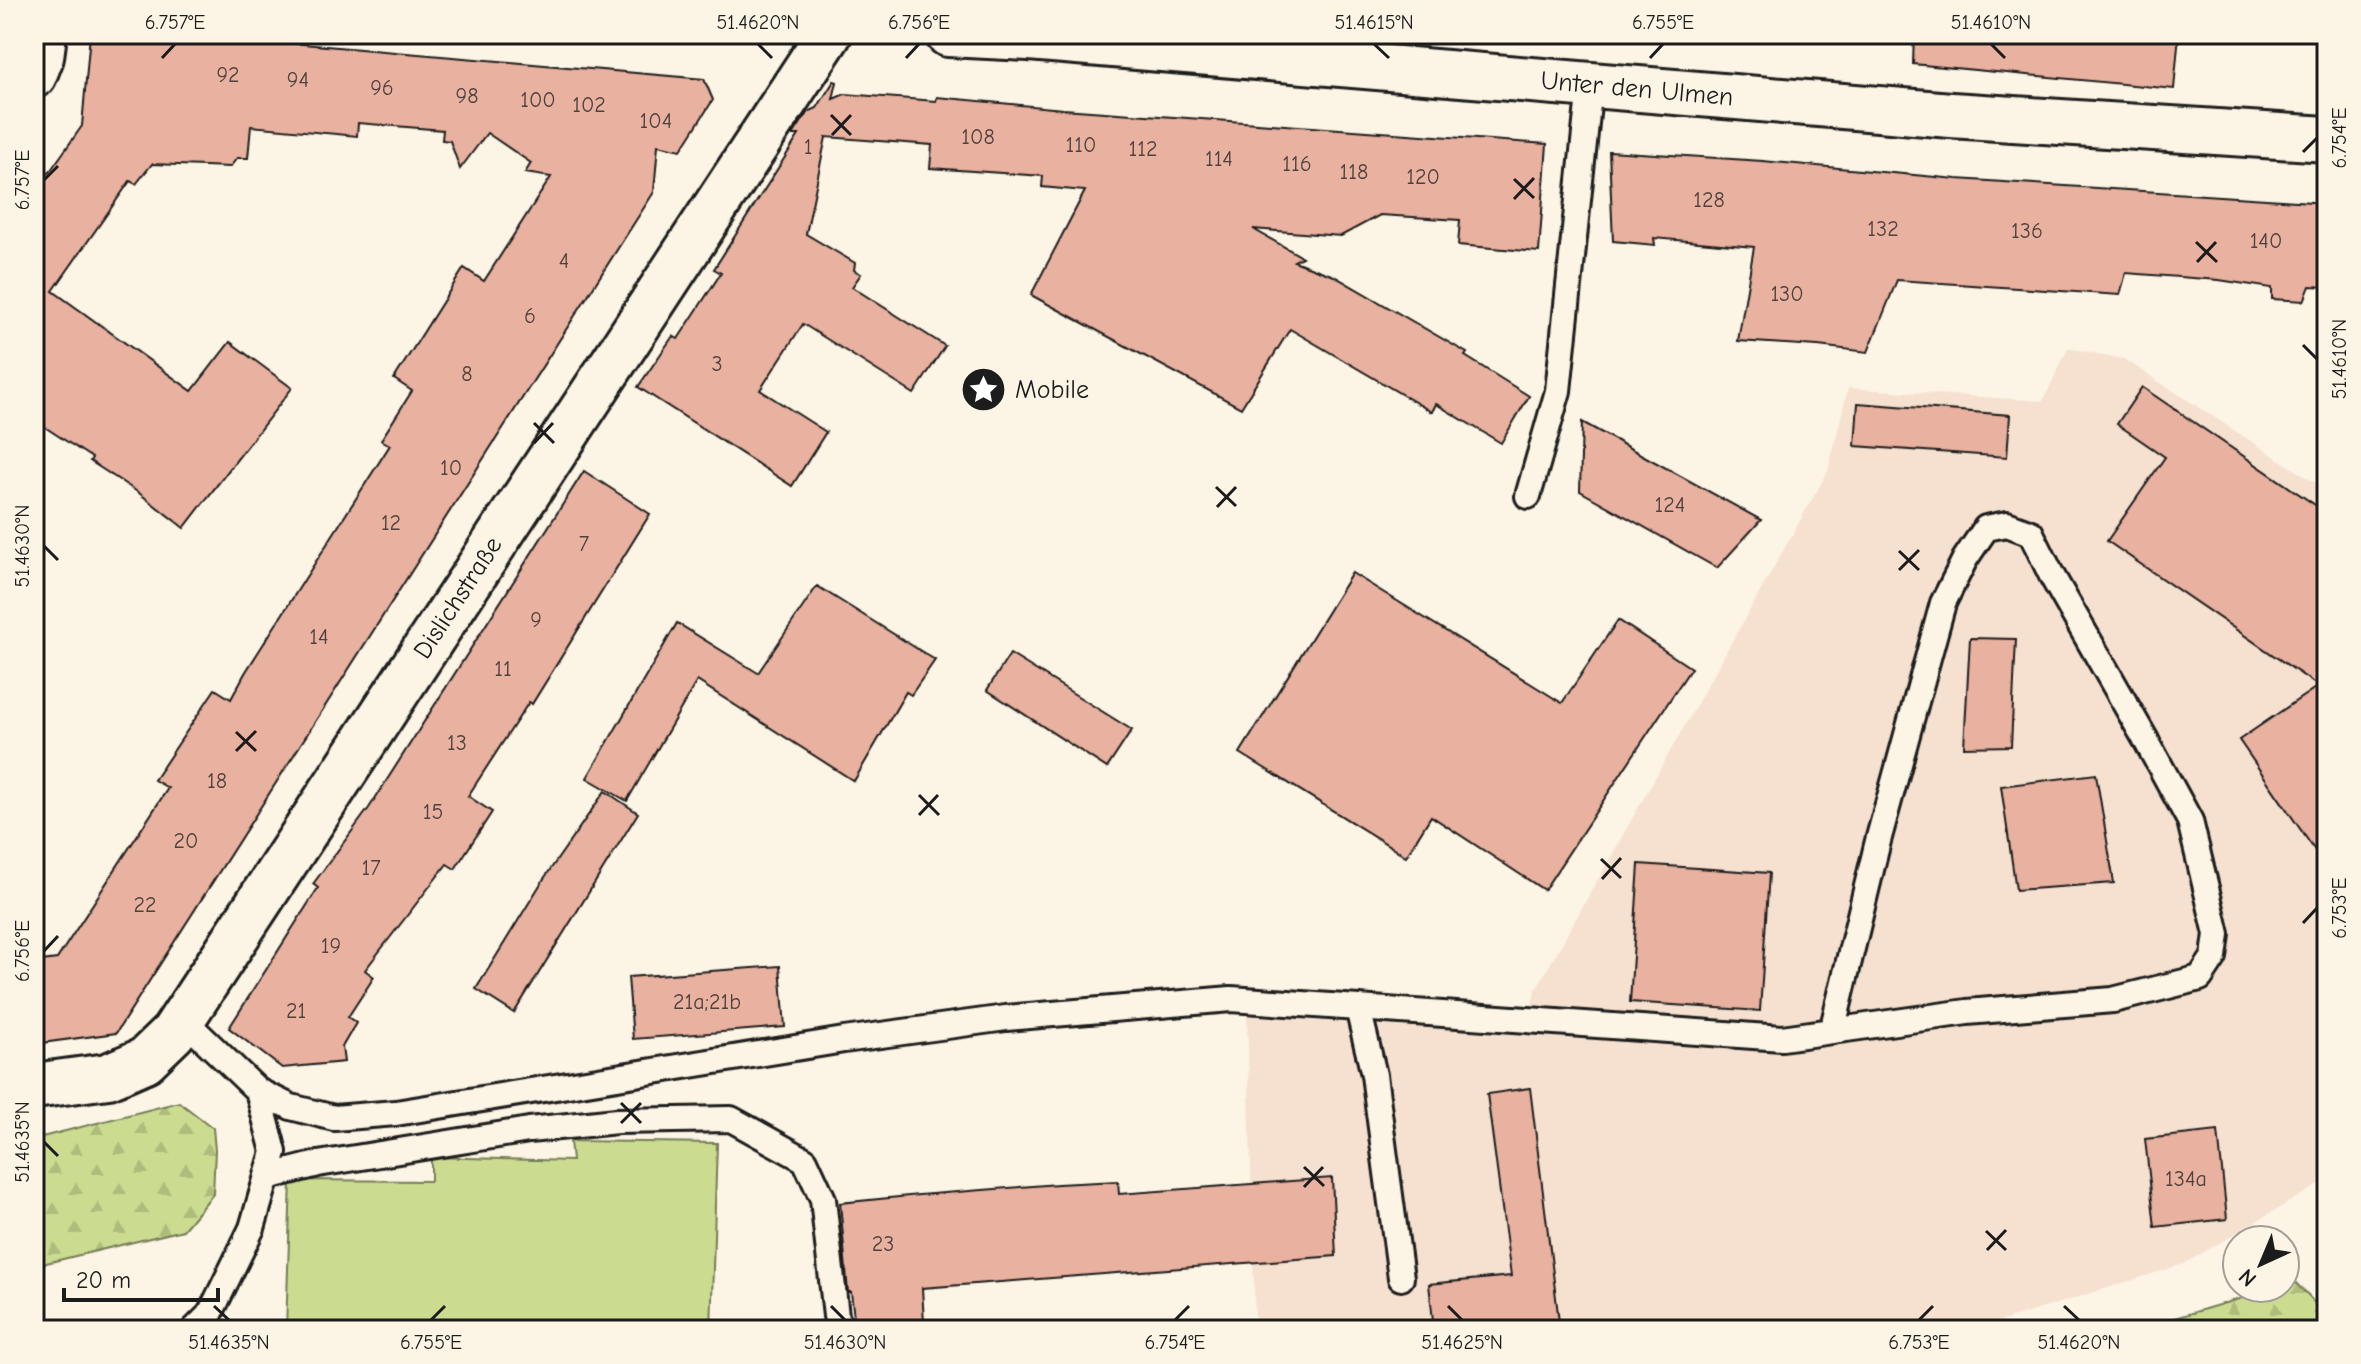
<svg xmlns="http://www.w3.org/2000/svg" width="2361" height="1364" font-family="'Comic Neue',sans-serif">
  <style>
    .built { fill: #f6e1d0 }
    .forest { fill: url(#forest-firs); stroke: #747c56; stroke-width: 2 }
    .pitch { fill: #cbdc91; stroke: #747c56; stroke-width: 2 }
    .building { fill: #e9b1a0; stroke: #1c1c1c; stroke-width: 2 }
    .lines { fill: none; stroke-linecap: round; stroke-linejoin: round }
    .lane-casing { stroke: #1c1c1c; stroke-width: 30 }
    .street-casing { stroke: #1c1c1c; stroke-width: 50 }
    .secondary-casing { stroke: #1c1c1c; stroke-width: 50 }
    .lane { stroke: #fcf5e5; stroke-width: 24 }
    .street { stroke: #fcf5e5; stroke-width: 44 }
    .secondary { stroke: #fcf5e5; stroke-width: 44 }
    .ticks { fill: none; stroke: #1c1c1c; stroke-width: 3 }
    .labels { text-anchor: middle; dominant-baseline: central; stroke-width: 7; stroke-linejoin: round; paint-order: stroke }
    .number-label { font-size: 22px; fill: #4f413d }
    .street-label { font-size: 26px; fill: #1c1c1c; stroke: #fcf5e5 }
    .poi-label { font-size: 26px; fill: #1c1c1c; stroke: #fcf5e5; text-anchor: start }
    .neatline { fill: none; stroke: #1c1c1c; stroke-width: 3 }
    .ticks-label { font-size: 20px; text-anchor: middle; fill: #1c1c1c }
  </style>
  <defs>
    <pattern id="forest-firs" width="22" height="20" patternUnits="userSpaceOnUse" patternTransform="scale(2)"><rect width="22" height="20" fill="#cbdc91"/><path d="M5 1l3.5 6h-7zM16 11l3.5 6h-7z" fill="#aebc7c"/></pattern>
  </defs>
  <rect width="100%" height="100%" fill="#fcf5e5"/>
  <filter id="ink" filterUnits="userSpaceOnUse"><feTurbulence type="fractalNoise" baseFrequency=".0125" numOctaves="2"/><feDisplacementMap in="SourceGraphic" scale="16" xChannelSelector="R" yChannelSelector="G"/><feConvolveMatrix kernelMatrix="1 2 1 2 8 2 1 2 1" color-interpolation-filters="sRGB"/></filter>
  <g filter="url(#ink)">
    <path class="built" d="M 2068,348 L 2124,359 L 2327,490 L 2327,1180 L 2184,1264 L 1974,1330 L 1255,1330 L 1247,1013 L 1527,1028 L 1535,991 L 1828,471 L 1848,388 L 2043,401 Z"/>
    <g class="forest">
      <path d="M 179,1102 L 213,1128 L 215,1150 L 213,1194 L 183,1230 L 34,1266 L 34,1139 Z"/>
      <path d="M 2295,1282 L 2327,1316 L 2327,1330 L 2134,1330 L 2276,1288 L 2285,1288 L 2285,1285 Z"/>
    </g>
    <path class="pitch" d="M 570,1141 L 717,1143 L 711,1330 L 286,1330 L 291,1180 L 431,1181 L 431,1157 L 572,1161 Z"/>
    <g class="building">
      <path d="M 90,34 L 189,34 L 704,79 L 713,100 L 681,150 L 658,145 L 654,192 L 116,1033 L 34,1044 L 34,962 L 57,959 L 168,788 L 154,780 L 215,689 L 231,699 L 245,673 L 390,445 L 381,440 L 412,391 L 394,379 L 464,268 L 484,281 L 551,177 L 525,173 L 531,163 L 487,133 L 460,169 L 450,141 L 442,140 L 443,130 L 358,123 L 357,136 L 251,126 L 248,158 L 237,158 L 230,167 L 152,164 L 136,184 L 130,181 L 53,291 L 192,391 L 230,342 L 292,388 L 184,528 L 139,493 L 90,461 L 92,458 L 34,420 L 34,194 L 82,126 Z"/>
      <path d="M 1914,34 L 2179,34 L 2174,89 L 1913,64 Z"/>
      <path d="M 834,81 L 837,82 L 833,99 L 845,94 L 936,101 L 937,97 L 1063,109 L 1547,144 L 1539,252 L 1458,245 L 1460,220 L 1380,215 L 1341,236 L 1253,229 L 1302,257 L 1294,261 L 1334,276 L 1467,353 L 1465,356 L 1529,396 L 1501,443 L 1436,404 L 1432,412 L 1290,329 L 1241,408 L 1031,295 L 1085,191 L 1042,187 L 1043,176 L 930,168 L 932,145 L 826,137 L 806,234 L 855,263 L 854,270 L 861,274 L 852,287 L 945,346 L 914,394 L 803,324 L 760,390 L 826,432 L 792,486 L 638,387 L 673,336 L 678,339 L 721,273 L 714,269 L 799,135 L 793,135 L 808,112 L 817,108 Z"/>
      <path d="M 1609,151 L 1763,161 L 1957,179 L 2327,203 L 2327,287 L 2310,286 L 2304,301 L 2272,299 L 2272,288 L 2219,280 L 2126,273 L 2120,295 L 1897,280 L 1868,352 L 1818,346 L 1738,341 L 1754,247 L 1654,238 L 1655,245 L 1613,241 Z"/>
      <path d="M 2142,387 L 2327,513 L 2327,868 L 2239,740 L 2318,686 L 2107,541 L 2165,457 L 2117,424 Z"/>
      <path d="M 1858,403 L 2010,415 L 2007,457 L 1855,446 Z"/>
      <path d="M 1582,422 L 1761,520 L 1717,568 L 1580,491 Z"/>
      <path d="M 584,471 L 650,514 L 532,704 L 529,702 L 468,796 L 492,812 L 455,869 L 447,864 L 365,970 L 374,977 L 348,1017 L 356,1023 L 342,1047 L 344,1062 L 282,1068 L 229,1028 L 318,888 L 313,884 L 369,808 Z"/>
      <path d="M 1352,573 L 1562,703 L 1618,620 L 1691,668 L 1544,890 L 1431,816 L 1406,856 L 1240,753 Z"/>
      <path d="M 817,586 L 935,660 L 911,695 L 906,692 L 854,781 L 697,681 L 627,801 L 587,778 L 677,623 L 758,673 Z"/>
      <path d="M 1970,638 L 2016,639 L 2011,746 L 1964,747 Z"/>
      <path d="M 1010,654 L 1132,730 L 1107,768 L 987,690 Z"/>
      <path d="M 2096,774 L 2114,883 L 2016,890 L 2001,786 Z"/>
      <path d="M 605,791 L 638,813 L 514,1013 L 476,989 L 543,880 Z"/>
      <path d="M 1639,864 L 1769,873 L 1760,1011 L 1630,1002 Z"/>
      <path d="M 780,966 L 785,1027 L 633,1039 L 628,977 Z"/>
      <path d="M 1530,1088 L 1560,1330 L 1434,1330 L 1429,1284 L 1511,1276 L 1487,1094 Z"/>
      <path d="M 2218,1131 L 2227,1219 L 2155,1227 L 2145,1139 Z"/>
      <path d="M 1332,1178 L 1336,1256 L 922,1288 L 924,1322 L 855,1326 L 851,1292 L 848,1292 L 840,1203 L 919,1195 L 1058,1184 L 1118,1181 L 1119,1194 Z"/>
    </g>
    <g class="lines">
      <defs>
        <g id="lane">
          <path d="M 1528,496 L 1558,391 L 1590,85"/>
          <path d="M 1358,1008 L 1374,1075 L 1401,1278"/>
          <path d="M 182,1018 L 258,1091 L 291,1107 L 334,1118 L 396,1113 L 844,1040 L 1006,1018 L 1231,999 L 1782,1038 L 1967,1012 L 2113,1000 L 2200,978 L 2214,957 L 2217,934 L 2190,821 L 2147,742 L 2052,576 L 2031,533 L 2007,524 L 1986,528 L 1965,559 L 1943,603 L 1878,841 L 1832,1031"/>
          <path d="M 267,1177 L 318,1164 L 529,1130 L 617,1121 L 731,1119 L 805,1160 L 823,1199 L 836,1316 L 841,1330"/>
          <path d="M 194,1330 L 210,1314 L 252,1228 L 274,1152 L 258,1091"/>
        </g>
        <g id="street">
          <path d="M 34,75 L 41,57 L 44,34"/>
          <path d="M 34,1086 L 108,1076 L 145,1060 L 173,1033 L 829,34"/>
        </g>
        <path id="secondary" d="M 948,34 L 1029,38 L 1951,115 L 2327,139"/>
      </defs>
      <use href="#lane" class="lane-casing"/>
      <use href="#street" class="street-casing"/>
      <use href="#secondary" class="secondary-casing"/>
      <use href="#lane" class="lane"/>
      <use href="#street" class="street"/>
      <use href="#secondary" class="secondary"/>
    </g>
  </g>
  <path class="ticks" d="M 758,44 L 772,58M 1374,44 L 1389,58M 1991,44 L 2005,58M 162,58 L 175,44M 906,58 L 919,44M 1650,58 L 1663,44M 831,115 L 851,135M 832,135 L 851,115M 2303,152 L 2317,138M 1514,179 L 1534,198M 44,180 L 58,166M 1514,199 L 1534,178M 2196,242 L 2217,262M 2197,262 L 2216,242M 2303,345 L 2317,359M 534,423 L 554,443M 534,443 L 553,423M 1216,487 L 1236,506M 1217,507 L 1236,487M 44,546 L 58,560M 1899,551 L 1919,570M 1899,570 L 1919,550M 236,732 L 256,751M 236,751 L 256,731M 919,795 L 939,815M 919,815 L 938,795M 1601,859 L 1621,878M 1602,879 L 1621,858M 2303,923 L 2317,908M 44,951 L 58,936M 621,1103 L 641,1123M 621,1123 L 641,1103M 44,1142 L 58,1156M 1304,1167 L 1324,1186M 1304,1187 L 1323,1167M 1986,1231 L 2006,1250M 1987,1250 L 2006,1230M 214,1306 L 229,1320M 831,1306 L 845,1320M 1448,1306 L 1462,1320M 2064,1306 L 2079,1320M 431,1320 L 445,1306M 1175,1320 L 1189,1306M 1919,1320 L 1933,1306"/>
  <defs>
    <symbol id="sight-disc" viewBox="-11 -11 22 22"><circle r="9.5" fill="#1c1c1c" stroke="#fcf5e5"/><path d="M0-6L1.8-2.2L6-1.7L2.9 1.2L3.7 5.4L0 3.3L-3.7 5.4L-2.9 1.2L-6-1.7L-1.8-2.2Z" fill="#fff"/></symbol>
  </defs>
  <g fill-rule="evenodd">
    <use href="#sight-disc" x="958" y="364" width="51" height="51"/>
  </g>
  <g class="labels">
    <g class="number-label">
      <text x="228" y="75">92</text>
      <text x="298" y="80">94</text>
      <text x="382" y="88">96</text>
      <text x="467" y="96">98</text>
      <text x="538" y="100">100</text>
      <text x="589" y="105">102</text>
      <text x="656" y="121">104</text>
      <text x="978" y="137">108</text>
      <text x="1081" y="145">110</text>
      <text x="808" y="147">1</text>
      <text x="1143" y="149">112</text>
      <text x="1219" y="159">114</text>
      <text x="1297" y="164">116</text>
      <text x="1354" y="172">118</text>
      <text x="1423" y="177">120</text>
      <text x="1709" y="200">128</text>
      <text x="1883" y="229">132</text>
      <text x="2027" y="231">136</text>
      <text x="2266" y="241">140</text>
      <text x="564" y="261">4</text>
      <text x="1787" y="294">130</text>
      <text x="530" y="316">6</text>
      <text x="717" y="364">3</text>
      <text x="467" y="374">8</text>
      <text x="451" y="468">10</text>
      <text x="1670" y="505">124</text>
      <text x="391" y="523">12</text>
      <text x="584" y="544">7</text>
      <text x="536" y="620">9</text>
      <text x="319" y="637">14</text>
      <text x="503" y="669">11</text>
      <text x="457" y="743">13</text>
      <text x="217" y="781">18</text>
      <text x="433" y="812">15</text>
      <text x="186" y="841">20</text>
      <text x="371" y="868">17</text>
      <text x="145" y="905">22</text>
      <text x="331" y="946">19</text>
      <text x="707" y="1002">21a;21b</text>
      <text x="296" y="1011">21</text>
      <text x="2186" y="1179">134a</text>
      <text x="883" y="1244">23</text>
    </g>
    <g class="street-label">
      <text transform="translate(1637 89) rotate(5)">Unter den Ulmen</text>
      <text transform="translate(458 598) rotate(-57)">Dislichstraße</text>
    </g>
    <g class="poi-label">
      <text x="1015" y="390">Mobile</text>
    </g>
  </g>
  <rect width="2361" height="1364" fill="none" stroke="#fcf5e5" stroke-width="88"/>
  <g transform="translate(2261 1264) rotate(224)"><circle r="38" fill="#fcf5e5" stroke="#a29e95" stroke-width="2"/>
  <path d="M0-6L14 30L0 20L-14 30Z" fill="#1c1c1c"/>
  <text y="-12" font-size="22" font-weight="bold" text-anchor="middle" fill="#1c1c1c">N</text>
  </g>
  <path d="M64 1288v12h154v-12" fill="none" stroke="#1c1c1c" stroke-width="4"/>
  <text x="76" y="1288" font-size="24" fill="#1c1c1c" stroke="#fcf5e5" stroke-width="6" paint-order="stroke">20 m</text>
  <rect x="44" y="44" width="2273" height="1276" class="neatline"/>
  <g class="ticks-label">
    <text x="175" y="29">6.757°E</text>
    <text x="758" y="29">51.4620°N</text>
    <text x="919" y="29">6.756°E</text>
    <text x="1374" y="29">51.4615°N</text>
    <text x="1663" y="29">6.755°E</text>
    <text x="1991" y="29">51.4610°N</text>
    <text transform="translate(2339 138) rotate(-90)" y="7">6.754°E</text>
    <text transform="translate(22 180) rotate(-90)" y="7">6.757°E</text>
    <text transform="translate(2339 359) rotate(-90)" y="7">51.4610°N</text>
    <text transform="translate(22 546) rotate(-90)" y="7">51.4630°N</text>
    <text transform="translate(2339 908) rotate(-90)" y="7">6.753°E</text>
    <text transform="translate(22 951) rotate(-90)" y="7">6.756°E</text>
    <text transform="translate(22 1142) rotate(-90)" y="7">51.4635°N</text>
    <text x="229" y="1349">51.4635°N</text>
    <text x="431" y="1349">6.755°E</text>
    <text x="845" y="1349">51.4630°N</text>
    <text x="1175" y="1349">6.754°E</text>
    <text x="1462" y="1349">51.4625°N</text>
    <text x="1919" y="1349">6.753°E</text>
    <text x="2079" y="1349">51.4620°N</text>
  </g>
</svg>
